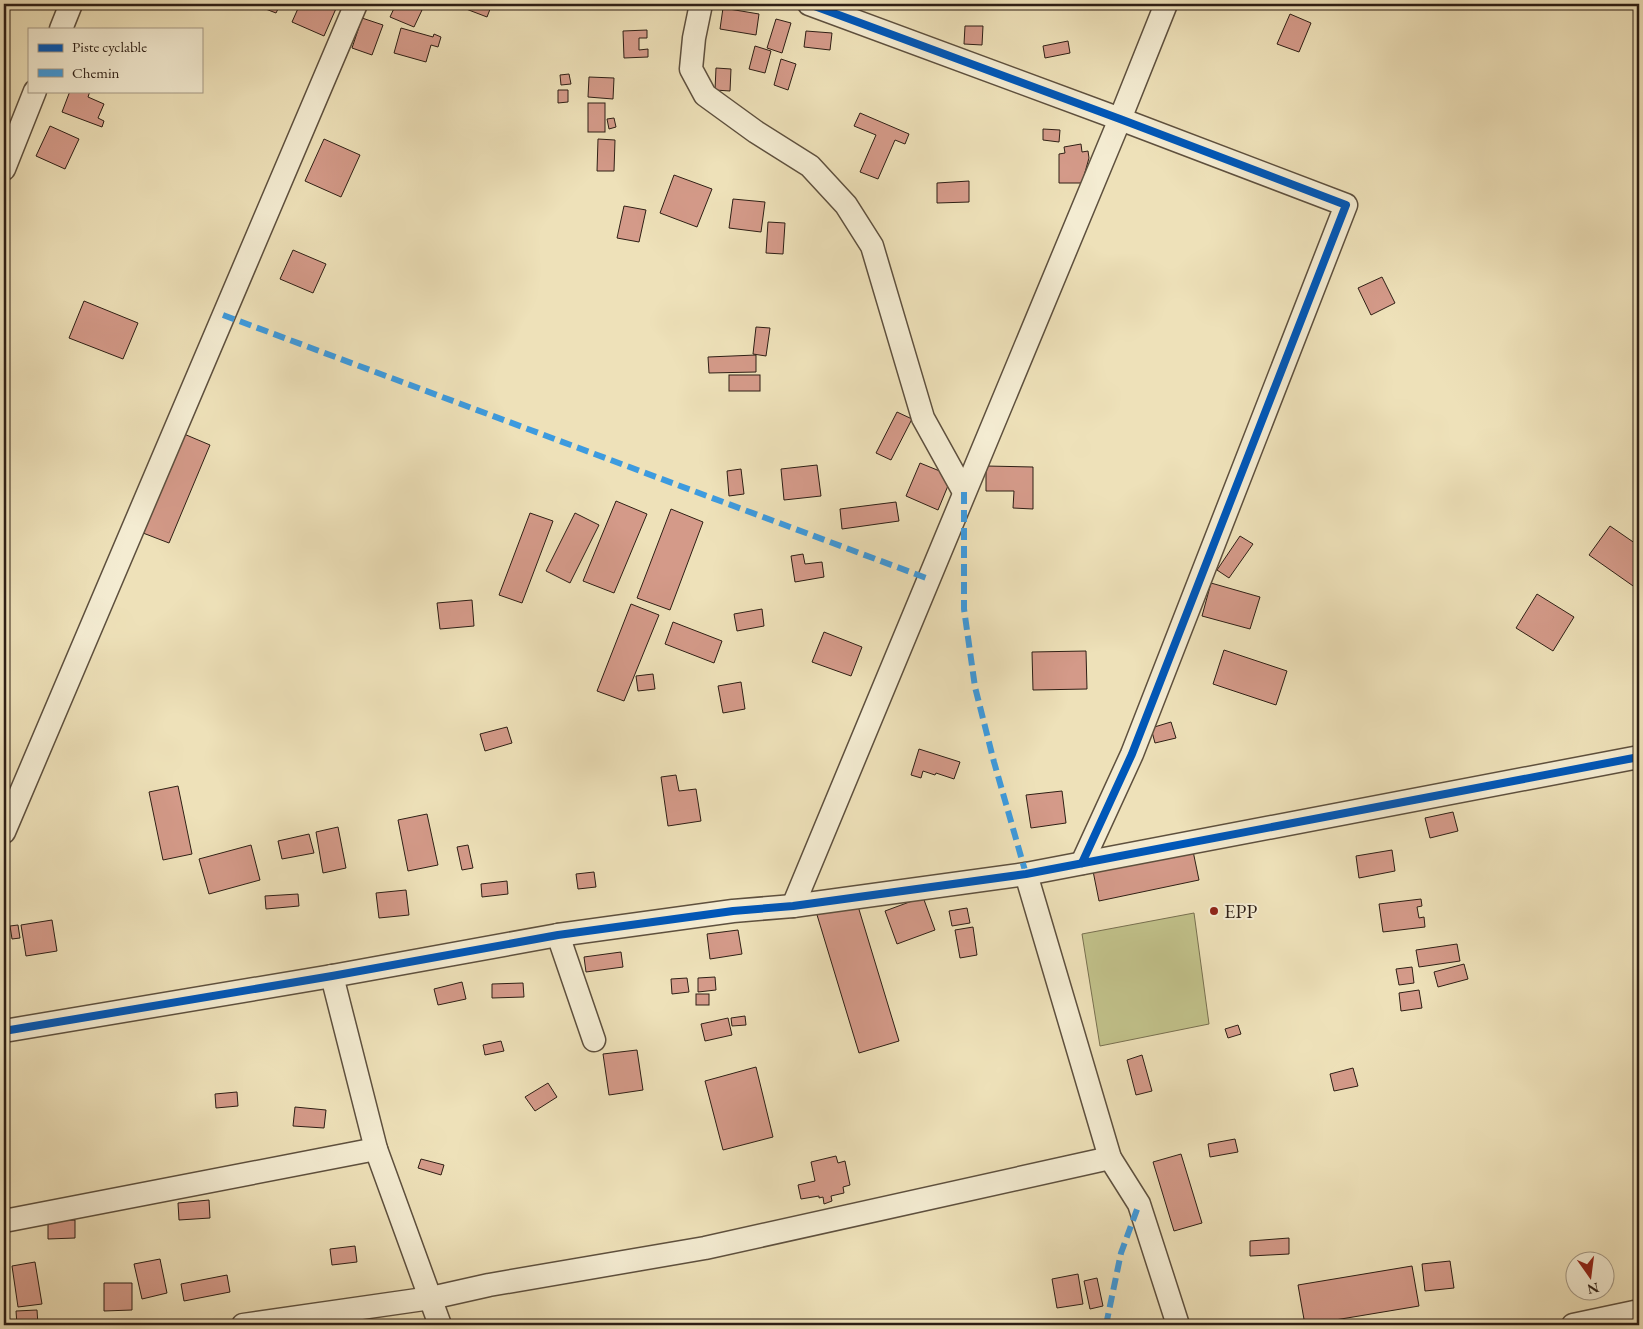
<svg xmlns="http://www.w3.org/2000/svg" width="1643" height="1329" font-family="'EB Garamond',serif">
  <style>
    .green { fill: #c1c18a; stroke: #787050 }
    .building { fill: #d49a89; stroke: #2e1f15 }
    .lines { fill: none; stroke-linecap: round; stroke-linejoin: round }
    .street-casing { stroke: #5e503e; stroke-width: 25 }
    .street { stroke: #f4ecd2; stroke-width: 22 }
    .quiet { stroke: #3d9bdf; stroke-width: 6; stroke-dasharray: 12 6; stroke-linecap: butt }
    .cycleway-casing { stroke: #f4ecd2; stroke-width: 11 }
    .cycleway { stroke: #0057b8; stroke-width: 8 }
    .poi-dot { fill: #8f2418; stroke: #f4ecd2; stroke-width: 2 }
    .labels { text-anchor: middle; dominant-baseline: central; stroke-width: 4; stroke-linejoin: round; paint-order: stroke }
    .poi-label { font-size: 20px; fill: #2e1f15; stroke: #f4ecd2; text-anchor: start }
  </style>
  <rect width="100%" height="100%" fill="#eee1b9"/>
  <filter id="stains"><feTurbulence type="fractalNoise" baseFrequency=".004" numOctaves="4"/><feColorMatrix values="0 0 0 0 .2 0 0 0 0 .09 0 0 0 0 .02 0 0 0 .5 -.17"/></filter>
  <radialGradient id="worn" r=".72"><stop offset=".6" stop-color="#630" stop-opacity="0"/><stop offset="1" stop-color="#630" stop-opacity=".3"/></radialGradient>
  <path class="green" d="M 1194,913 L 1209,1024 L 1100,1046 L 1082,934 Z"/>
  <g class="building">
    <path d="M 265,4 L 276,4 L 280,5 L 276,13 L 263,8 Z"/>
    <path d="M 300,4 L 338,4 L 324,36 L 292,22 Z"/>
    <path d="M 396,4 L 406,4 L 422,10 L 414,27 L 390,17 Z"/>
    <path d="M 453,4 L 492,4 L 487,17 Z"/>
    <path d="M 723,8 L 759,14 L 756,35 L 720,29 Z"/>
    <path d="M 1290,14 L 1311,23 L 1299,52 L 1277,44 Z"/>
    <path d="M 362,18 L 383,25 L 372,55 L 352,48 Z"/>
    <path d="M 776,19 L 791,23 L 782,53 L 767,48 Z"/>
    <path d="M 965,26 L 983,26 L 982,45 L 964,44 Z"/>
    <path d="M 401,28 L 433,37 L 434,34 L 441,37 L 438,47 L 431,45 L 426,62 L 394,53 Z"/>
    <path d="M 647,30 L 647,38 L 639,38 L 639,50 L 648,49 L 648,57 L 624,58 L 623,31 Z"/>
    <path d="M 806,31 L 832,33 L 830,50 L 804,47 Z"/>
    <path d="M 1068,41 L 1070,53 L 1045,58 L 1043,46 Z"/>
    <path d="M 755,46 L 771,51 L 765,73 L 749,69 Z"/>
    <path d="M 781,59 L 796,64 L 788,90 L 774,85 Z"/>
    <path d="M 716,68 L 731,69 L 730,91 L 715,90 Z"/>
    <path d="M 569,74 L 571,84 L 561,85 L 560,75 Z"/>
    <path d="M 589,77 L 614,78 L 613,99 L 588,97 Z"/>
    <path d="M 558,90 L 568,90 L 568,102 L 558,103 Z"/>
    <path d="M 70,91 L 90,91 L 88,97 L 104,104 L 98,118 L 104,121 L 102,127 L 62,112 Z"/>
    <rect x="588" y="103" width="17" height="29"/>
    <path d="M 860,113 L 909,134 L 905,144 L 895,140 L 878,179 L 860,172 L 876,135 L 854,126 Z"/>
    <path d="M 614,118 L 616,127 L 609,129 L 607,119 Z"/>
    <path d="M 50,126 L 79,139 L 65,169 L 36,156 Z"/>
    <path d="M 1043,129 L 1060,130 L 1059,142 L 1043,140 Z"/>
    <path d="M 324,139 L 360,155 L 341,197 L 305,181 Z"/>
    <path d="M 598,139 L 615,140 L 614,171 L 597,171 Z"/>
    <path d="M 1081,144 L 1082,152 L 1088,151 L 1089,158 L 1082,183 L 1059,183 L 1059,154 L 1065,153 L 1064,147 Z"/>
    <path d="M 674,175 L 712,189 L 697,227 L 660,213 Z"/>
    <path d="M 969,181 L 969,202 L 937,203 L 937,183 Z"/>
    <path d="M 733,199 L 765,202 L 761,232 L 729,228 Z"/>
    <path d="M 624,206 L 646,210 L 639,242 L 617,238 Z"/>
    <path d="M 768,222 L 785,223 L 783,254 L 766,253 Z"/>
    <path d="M 293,250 L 326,264 L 313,293 L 280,279 Z"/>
    <path d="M 1382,277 L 1395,303 L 1371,315 L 1358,288 Z"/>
    <path d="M 84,301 L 138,323 L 123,359 L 69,338 Z"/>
    <path d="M 756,327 L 770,328 L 766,356 L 753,354 Z"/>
    <path d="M 756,355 L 756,372 L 709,373 L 708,357 Z"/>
    <rect x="729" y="375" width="31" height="16"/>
    <path d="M 897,412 L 912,419 L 891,460 L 876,453 Z"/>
    <path d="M 184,434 L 210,445 L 169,543 L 143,533 Z"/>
    <path d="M 920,463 L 952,476 L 938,510 L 906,496 Z"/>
    <path d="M 817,465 L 821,496 L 784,500 L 781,469 Z"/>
    <path d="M 986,466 L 1033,467 L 1033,509 L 1013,508 L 1014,491 L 986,491 Z"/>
    <path d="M 741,469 L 744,494 L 729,496 L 727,471 Z"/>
    <path d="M 616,501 L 647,514 L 614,593 L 583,581 Z"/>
    <path d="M 896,502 L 899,521 L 842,529 L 840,509 Z"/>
    <path d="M 671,509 L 703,522 L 670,610 L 637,598 Z"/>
    <path d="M 530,513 L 553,521 L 522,603 L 499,595 Z"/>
    <path d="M 575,513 L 599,525 L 570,583 L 546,571 Z"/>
    <path d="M 1610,526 L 1639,546 L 1639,583 L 1636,588 L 1589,555 Z"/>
    <path d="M 1240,536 L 1253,544 L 1229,578 L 1217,570 Z"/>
    <path d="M 803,554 L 805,564 L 822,562 L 824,577 L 795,582 L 791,556 Z"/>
    <path d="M 1211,583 L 1260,597 L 1250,629 L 1202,616 Z"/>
    <path d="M 1537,594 L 1574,617 L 1553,651 L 1516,628 Z"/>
    <path d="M 472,600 L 474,626 L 440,629 L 437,603 Z"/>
    <path d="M 631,604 L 659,615 L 624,701 L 597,691 Z"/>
    <path d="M 762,609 L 764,626 L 737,631 L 734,614 Z"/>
    <path d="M 673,622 L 722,641 L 714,663 L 665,644 Z"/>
    <path d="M 824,632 L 862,647 L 851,676 L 812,662 Z"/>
    <path d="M 1224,650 L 1287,671 L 1276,705 L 1213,684 Z"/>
    <path d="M 1086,651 L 1087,689 L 1033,690 L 1032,652 Z"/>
    <path d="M 653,674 L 655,689 L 638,691 L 636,676 Z"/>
    <path d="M 741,682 L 745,709 L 723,713 L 718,686 Z"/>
    <path d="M 1171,722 L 1176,738 L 1155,743 L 1151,728 Z"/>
    <path d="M 507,727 L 512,743 L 485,751 L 480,734 Z"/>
    <path d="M 919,749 L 960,762 L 954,779 L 936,773 L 935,775 L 923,771 L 921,778 L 911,775 Z"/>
    <path d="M 676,775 L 679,791 L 696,789 L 701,821 L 668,826 L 661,777 Z"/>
    <path d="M 178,786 L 192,854 L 163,860 L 149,792 Z"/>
    <path d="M 1062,791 L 1066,823 L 1031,828 L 1026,795 Z"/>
    <path d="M 1453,812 L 1458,831 L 1430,838 L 1425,818 Z"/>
    <path d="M 427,814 L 438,865 L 408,871 L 398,820 Z"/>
    <path d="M 338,827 L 346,868 L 323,873 L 316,832 Z"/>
    <path d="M 309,834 L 314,853 L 282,859 L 278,841 Z"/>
    <path d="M 251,845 L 260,880 L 209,894 L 199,859 Z"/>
    <path d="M 468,845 L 473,868 L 462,870 L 457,847 Z"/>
    <path d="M 1392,850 L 1395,871 L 1359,878 L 1356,856 Z"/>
    <path d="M 1193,851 L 1199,880 L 1099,901 L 1093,871 Z"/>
    <path d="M 594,872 L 596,887 L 578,889 L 576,874 Z"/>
    <path d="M 507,881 L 508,894 L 482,897 L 481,884 Z"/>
    <path d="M 406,890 L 409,915 L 379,918 L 376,893 Z"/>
    <path d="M 854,893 L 899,1041 L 859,1053 L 814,905 Z"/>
    <path d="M 298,894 L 299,906 L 266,909 L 265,896 Z"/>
    <path d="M 923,897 L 935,930 L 897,944 L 885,911 Z"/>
    <path d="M 1421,899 L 1422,906 L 1417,907 L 1419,918 L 1424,917 L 1425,927 L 1383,932 L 1379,904 Z"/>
    <path d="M 967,908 L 970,923 L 952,926 L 949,911 Z"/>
    <path d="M 52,920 L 57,951 L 26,956 L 21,925 Z"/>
    <path d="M 18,925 L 20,938 L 12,939 L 10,926 Z"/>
    <path d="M 973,927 L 977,955 L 960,958 L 955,930 Z"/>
    <path d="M 738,930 L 742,954 L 710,959 L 707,934 Z"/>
    <path d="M 1457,944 L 1460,961 L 1419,967 L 1416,950 Z"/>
    <path d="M 621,952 L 623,967 L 586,972 L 584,957 Z"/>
    <path d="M 1464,964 L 1468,979 L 1438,987 L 1434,972 Z"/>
    <path d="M 1412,967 L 1414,983 L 1399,985 L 1396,969 Z"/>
    <path d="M 715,977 L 716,990 L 698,992 L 698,978 Z"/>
    <path d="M 687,978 L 689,992 L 672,994 L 671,979 Z"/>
    <path d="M 462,982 L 466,999 L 438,1005 L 434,989 Z"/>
    <path d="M 523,983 L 524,997 L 492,998 L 492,984 Z"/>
    <path d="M 1419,990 L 1422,1008 L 1401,1011 L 1399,993 Z"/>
    <rect x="696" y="994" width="13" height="11"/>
    <path d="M 745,1016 L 746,1025 L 732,1026 L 731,1018 Z"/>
    <path d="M 728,1018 L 732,1035 L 705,1041 L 701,1024 Z"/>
    <path d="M 1238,1025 L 1241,1034 L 1228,1038 L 1225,1029 Z"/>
    <path d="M 501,1041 L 504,1051 L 485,1055 L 483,1045 Z"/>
    <path d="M 637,1050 L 643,1090 L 609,1095 L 603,1054 Z"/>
    <path d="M 1142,1055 L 1152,1091 L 1136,1095 L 1127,1060 Z"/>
    <path d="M 756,1067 L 773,1137 L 723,1150 L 705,1081 Z"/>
    <path d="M 1353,1068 L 1358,1086 L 1334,1091 L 1330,1074 Z"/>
    <path d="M 548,1083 L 557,1097 L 535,1111 L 525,1097 Z"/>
    <path d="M 237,1092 L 238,1106 L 216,1108 L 215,1094 Z"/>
    <path d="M 295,1107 L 326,1110 L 324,1128 L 293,1126 Z"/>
    <path d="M 1235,1139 L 1238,1152 L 1210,1157 L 1208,1144 Z"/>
    <path d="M 1181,1154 L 1202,1223 L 1174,1231 L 1153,1162 Z"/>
    <path d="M 836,1156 L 838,1163 L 845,1161 L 850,1185 L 843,1187 L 844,1193 L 831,1196 L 832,1201 L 824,1204 L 823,1197 L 819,1198 L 819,1196 L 801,1199 L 798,1185 L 815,1181 L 811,1162 Z"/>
    <path d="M 421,1159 L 444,1165 L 441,1175 L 418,1168 Z"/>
    <path d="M 209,1200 L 210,1218 L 179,1220 L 178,1203 Z"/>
    <path d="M 75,1220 L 75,1238 L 48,1239 L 48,1221 Z"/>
    <path d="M 1289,1238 L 1289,1254 L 1250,1256 L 1250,1241 Z"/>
    <path d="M 355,1246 L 357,1262 L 332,1265 L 330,1249 Z"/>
    <path d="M 160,1259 L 167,1293 L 142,1299 L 134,1264 Z"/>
    <path d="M 1450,1261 L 1454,1288 L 1425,1291 L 1422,1264 Z"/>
    <path d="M 35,1262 L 42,1304 L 18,1307 L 12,1266 Z"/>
    <path d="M 1412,1266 L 1419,1306 L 1305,1325 L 1298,1285 Z"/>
    <path d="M 1078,1274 L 1083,1304 L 1057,1308 L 1052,1279 Z"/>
    <path d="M 227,1275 L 230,1292 L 184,1301 L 181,1284 Z"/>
    <path d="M 1097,1278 L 1103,1306 L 1090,1309 L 1084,1281 Z"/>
    <path d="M 104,1283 L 132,1283 L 132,1310 L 104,1311 Z"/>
    <path d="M 37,1310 L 38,1325 L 17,1325 L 16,1311 Z"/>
    <path d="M 1253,1323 L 1254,1325 L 1229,1325 L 1228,1324 Z"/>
  </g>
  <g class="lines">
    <defs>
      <g id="street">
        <path d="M 701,4 L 694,38 L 691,69 L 705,95 L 756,132 L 810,166 L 846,205 L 872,246 L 923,418 L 964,492"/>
        <path d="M 809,4 L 1120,119 L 1346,205 L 1132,754 L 1082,863"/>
        <path d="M 61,29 L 71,4"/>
        <path d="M 4,169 L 35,91"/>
        <path d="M 4,832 L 356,4"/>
        <path d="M 1026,874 L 1110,1158 L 1139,1204 L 1178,1325"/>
        <path d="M 793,906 L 1120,119 L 1166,4"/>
        <path d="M 558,935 L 594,1040"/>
        <path d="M 332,976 L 376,1149 L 440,1325"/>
        <path d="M 4,1031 L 332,976 L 558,935 L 733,911 L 793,906 L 1026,874 L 1639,757"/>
        <path d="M 4,1221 L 376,1149"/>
        <path d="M 243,1325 L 431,1298 L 489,1285 L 705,1248 L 1110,1158"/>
        <path d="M 1573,1325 L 1639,1311"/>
      </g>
    </defs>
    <use href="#street" class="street-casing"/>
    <use href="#street" class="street"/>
    <g class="quiet">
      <path d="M 223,315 L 929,579"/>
      <path d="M 964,492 L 964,609 L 975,687 L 994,762 L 1026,874"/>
      <path d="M 1106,1325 L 1121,1253 L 1139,1204"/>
    </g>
    <defs>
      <g id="cycleway">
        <path d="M 809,4 L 1120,119 L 1346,205 L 1132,754 L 1082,863"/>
        <path d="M 4,1031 L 332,976 L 558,935 L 733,911 L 793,906 L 1026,874 L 1639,757"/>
      </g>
    </defs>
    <use href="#cycleway" class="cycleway-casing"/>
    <use href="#cycleway" class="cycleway"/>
  </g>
  <circle class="poi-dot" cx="1214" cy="911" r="5"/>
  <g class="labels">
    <g class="poi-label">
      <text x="1224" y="911">EPP</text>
    </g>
  </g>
  <rect width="1643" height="1329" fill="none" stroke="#eee1b9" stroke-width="20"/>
  <rect x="5" y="5" width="1633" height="1319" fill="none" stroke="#2e1f15" stroke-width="2.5"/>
  <rect x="10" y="10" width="1623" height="1309" fill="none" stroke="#2e1f15"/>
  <rect x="28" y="28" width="175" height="65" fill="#f4ecd2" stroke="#a59a86"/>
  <rect x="38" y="44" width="25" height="8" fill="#0057b8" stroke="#a59a86"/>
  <text x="72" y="52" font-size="15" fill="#2e1f15">Piste cyclable</text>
  <rect x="38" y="69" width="25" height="8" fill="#3d9bdf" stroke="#a59a86"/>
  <text x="72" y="78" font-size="15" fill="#2e1f15">Chemin</text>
  <g transform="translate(1590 1276) rotate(166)"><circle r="24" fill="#f4ecd2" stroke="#a59a86"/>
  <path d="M0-4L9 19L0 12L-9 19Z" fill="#8f2418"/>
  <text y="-8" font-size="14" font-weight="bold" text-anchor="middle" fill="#2e1f15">N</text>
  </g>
  <rect width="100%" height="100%" filter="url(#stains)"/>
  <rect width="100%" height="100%" fill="url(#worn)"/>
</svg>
